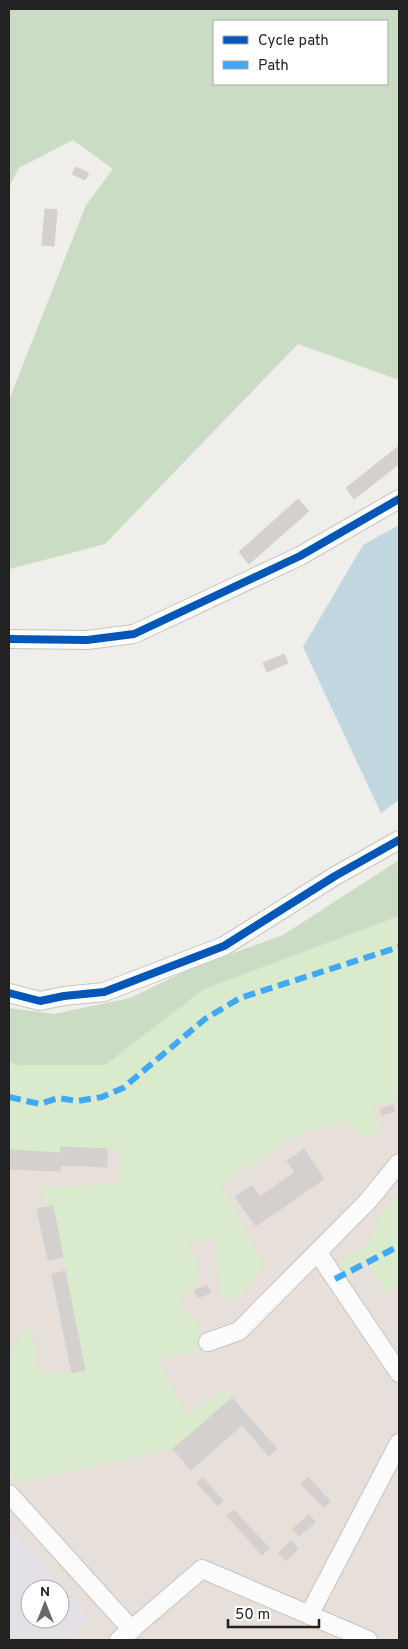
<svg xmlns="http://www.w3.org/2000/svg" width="408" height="1649" font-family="Overpass,sans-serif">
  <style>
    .military { fill: #e6dfda; fill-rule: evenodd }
    .grass { fill: #daeacd }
    .forest { fill: #cadcc3; fill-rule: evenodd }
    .plaza { fill: #e3e1e5; fill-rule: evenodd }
    .water { fill: #c2d6e0 }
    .building { fill: #d3d0ce; stroke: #d3d0cd }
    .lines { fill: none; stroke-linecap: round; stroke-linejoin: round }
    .minor-casing { stroke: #c6c5c3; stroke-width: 20 }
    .minor { stroke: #fdfcfc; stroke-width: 18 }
    .quiet { stroke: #3fa9f5; stroke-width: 6; stroke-dasharray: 12 6; stroke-linecap: butt }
    .cycleway-casing { stroke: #fff; stroke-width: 11 }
    .cycleway { stroke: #0057b8; stroke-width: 8 }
  </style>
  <rect width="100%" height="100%" fill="#f0eeeb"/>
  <path class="military" d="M 399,916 L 399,1640 L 9,1640 L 9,1061 ZM 30,1589 L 60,1589 L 60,1619 L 30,1619 Z"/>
  <g class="grass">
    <path d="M 399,916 L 399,1099 L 372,1107 L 383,1132 L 365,1137 L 342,1121 L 295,1136 L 221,1185 L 264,1265 L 240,1298 L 221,1297 L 215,1238 L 188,1242 L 201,1278 L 178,1302 L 197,1322 L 203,1349 L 158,1360 L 187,1415 L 226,1388 L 232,1398 L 173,1449 L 16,1483 L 9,1471 L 9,1353 L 31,1324 L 39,1373 L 72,1373 L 84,1370 L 53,1206 L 44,1201 L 40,1188 L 119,1183 L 121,1150 L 61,1147 L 61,1153 L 9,1150 L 9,1061 L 17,1065 L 105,1065 L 204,989 Z"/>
    <path d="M 399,1196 L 399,1284 L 385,1292 L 368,1260 L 346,1275 L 340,1261 L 370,1241 L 380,1215 Z"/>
  </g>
  <g class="forest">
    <path d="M 9,9 L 399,9 L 399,380 L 298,344 L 105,544 L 10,569 L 9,400 L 86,205 L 113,169 L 73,140 L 19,168 L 9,187 ZM 214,21 L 387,21 L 387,84 L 214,84 Z"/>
    <path d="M 399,860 L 399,916 L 204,989 L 105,1065 L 17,1065 L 9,1061 L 9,1008 L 54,1014 L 130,998 L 190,969 L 283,935 Z"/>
  </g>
  <path class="plaza" d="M 9,1524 L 89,1618 L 63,1640 L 9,1640 ZM 30,1589 L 60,1589 L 60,1619 L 30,1619 Z"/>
  <path class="water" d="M 399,525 L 399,800 L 381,813 L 303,647 L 363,545 Z"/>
  <g class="building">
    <path d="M 76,167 L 89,173 L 85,180 L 72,174 Z"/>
    <path d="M 45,209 L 57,210 L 54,246 L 42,245 Z"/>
    <path d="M 399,446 L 399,464 L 354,499 L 346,488 Z"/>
    <path d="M 298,499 L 309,511 L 249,564 L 239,552 Z"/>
    <path d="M 284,654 L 288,663 L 267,672 L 263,663 Z"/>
    <path d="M 393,1105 L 395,1111 L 382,1115 L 380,1109 Z"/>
    <path d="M 61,1147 L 107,1149 L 107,1167 L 60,1165 Z"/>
    <path d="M 304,1149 L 324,1179 L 256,1226 L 235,1197 L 252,1186 L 260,1197 L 295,1172 L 287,1161 Z"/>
    <path d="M 9,1150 L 61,1153 L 60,1171 L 9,1169 Z"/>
    <path d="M 53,1206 L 63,1257 L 48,1260 L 37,1209 Z"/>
    <path d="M 65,1271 L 85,1370 L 72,1373 L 52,1274 Z"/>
    <path d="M 207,1285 L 211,1292 L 198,1298 L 194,1291 Z"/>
    <path d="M 232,1398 L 277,1449 L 269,1456 L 242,1425 L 191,1470 L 173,1449 Z"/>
    <path d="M 308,1477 L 330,1501 L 324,1508 L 301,1484 Z"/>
    <path d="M 203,1478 L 223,1501 L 218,1506 L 197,1483 Z"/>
    <path d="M 234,1510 L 269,1548 L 262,1555 L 227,1516 Z"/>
    <path d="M 309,1515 L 315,1522 L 299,1536 L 293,1529 Z"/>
    <path d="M 291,1541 L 298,1549 L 286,1561 L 278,1553 Z"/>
  </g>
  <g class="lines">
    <defs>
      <g id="minor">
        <path d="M 9,639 L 87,640 L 134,634 L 300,556 L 399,499"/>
        <path d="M 9,993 L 40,1001 L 64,996 L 104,992 L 224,946 L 335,876 L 399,840"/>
        <path d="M 318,1253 L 399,1373"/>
        <path d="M 208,1342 L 239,1331 L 368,1201 L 399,1163"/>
        <path d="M 9,1494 L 132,1630"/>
        <path d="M 309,1615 L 399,1443"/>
        <path d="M 119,1640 L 202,1569 L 368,1640"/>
      </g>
    </defs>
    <use href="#minor" class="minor-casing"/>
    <use href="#minor" class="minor"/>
    <g class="quiet">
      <path d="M 9,1097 L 40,1104 L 58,1098 L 77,1101 L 102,1097 L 123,1088 L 205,1019 L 240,998 L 399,947"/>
      <path d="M 335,1279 L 399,1246"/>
    </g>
    <defs>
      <g id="cycleway">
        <path d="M 9,639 L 87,640 L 134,634 L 300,556 L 399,499"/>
        <path d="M 9,993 L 40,1001 L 64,996 L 104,992 L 224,946 L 335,876 L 399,840"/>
      </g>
    </defs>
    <use href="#cycleway" class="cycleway-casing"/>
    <use href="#cycleway" class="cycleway"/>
  </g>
  <rect width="408" height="1649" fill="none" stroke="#222222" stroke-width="20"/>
  <rect x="213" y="20" width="175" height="65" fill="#ffffff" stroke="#a7a7a7"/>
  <rect x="223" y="36" width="25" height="8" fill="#0057b8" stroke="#a7a7a7"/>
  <text x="258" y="45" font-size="15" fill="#222222">Cycle path</text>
  <rect x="223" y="61" width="25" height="8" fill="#3fa9f5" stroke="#a7a7a7"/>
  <text x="258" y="70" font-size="15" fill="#222222">Path</text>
  <g transform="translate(45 1604)"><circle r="24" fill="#ffffff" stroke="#a7a7a7"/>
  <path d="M0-4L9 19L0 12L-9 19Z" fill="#6a6968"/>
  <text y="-8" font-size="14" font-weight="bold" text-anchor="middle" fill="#222222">N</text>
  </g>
  <path d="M228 1619v8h91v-8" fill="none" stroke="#222222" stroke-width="2.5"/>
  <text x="235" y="1619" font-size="15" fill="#222222" stroke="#ffffff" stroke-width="4" paint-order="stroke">50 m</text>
</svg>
